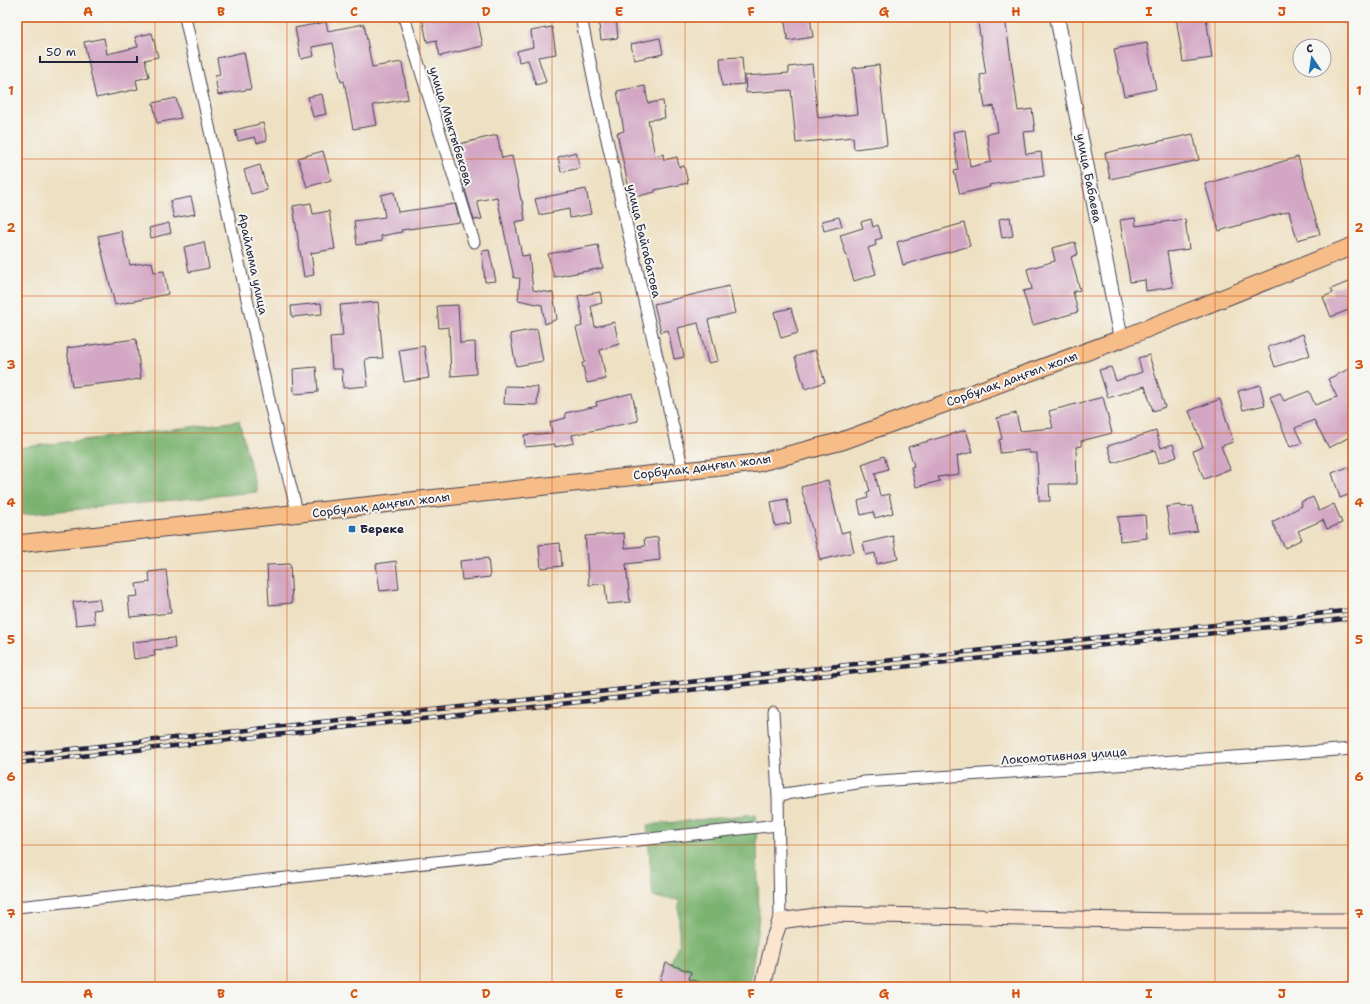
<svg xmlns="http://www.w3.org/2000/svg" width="1370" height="1004" font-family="'Shantell Sans',sans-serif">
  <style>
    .forest { fill: #7ab270; stroke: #4e6a56 }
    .building { fill: #d3a7c4 }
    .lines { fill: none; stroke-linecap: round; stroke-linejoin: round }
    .minor-casing { stroke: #413e4f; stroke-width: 13 }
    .tertiary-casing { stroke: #413e4f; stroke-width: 16 }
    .secondary-casing { stroke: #413e4f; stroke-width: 17 }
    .primary-casing { stroke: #413e4f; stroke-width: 19 }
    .minor { stroke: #fff; stroke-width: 11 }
    .tertiary { stroke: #fff; stroke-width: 14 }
    .secondary { stroke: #fce5cf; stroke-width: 15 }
    .primary { stroke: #f7bd88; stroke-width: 17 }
    .rail-casing { stroke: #22223b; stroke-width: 4.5 }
    .rail { stroke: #f6f6f2; stroke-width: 3; stroke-dasharray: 9; stroke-linecap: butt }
    .grid { fill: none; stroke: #d45411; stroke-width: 1; stroke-opacity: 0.55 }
    .poi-dot { fill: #1f6fb2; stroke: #f6f6f2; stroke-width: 1.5 }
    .labels { text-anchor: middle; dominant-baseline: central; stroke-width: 4; stroke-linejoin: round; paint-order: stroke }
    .street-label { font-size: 12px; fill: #22223b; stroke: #f6f6f2 }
    .poi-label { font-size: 12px; font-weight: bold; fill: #22223b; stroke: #f6f6f2; text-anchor: start }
    .neatline { fill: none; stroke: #d45411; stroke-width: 1.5 }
    .grid-label { font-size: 13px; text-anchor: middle; font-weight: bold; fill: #d45411 }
  </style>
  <rect width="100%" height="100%" fill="#f6f6f2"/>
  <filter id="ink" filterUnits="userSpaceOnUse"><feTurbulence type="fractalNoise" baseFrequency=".025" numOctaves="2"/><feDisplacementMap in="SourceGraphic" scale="8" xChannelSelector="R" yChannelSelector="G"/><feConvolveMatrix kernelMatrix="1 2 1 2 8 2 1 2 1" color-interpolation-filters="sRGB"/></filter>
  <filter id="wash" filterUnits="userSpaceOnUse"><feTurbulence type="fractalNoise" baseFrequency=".012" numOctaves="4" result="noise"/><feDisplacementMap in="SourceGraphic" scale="16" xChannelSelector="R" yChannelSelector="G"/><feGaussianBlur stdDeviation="0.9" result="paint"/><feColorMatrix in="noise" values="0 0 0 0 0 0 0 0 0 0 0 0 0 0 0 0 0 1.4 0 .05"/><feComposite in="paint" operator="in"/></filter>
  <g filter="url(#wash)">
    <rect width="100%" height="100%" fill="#eee0c2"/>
    <g class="forest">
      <path d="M 239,421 L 257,492 L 17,515 L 17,448 Z"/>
      <path d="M 756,814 L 759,916 L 750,987 L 661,987 L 679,942 L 679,900 L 653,897 L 647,825 Z"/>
    </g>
    <g id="blocks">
      <g class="building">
        <path d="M 422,17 L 477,17 L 483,46 L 440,56 L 436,40 L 427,42 Z"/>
        <path d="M 598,17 L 616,17 L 618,38 L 601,40 Z"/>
        <path d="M 784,17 L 810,17 L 813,37 L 788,41 Z"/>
        <path d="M 977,17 L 1005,17 L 1018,111 L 1032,109 L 1035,131 L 1023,132 L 1026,154 L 1041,152 L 1044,176 L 989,185 L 990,187 L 960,194 L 954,171 L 958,170 L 953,132 L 965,130 L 970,167 L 991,162 L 987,134 L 998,132 L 994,106 L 985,108 L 980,75 L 986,74 Z"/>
        <path d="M 1176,17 L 1206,17 L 1212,58 L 1183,62 Z"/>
        <path d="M 326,22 L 328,31 L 364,24 L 372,67 L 402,62 L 408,99 L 373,105 L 377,125 L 353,129 L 344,81 L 341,82 L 333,43 L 312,47 L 314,56 L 301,59 L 295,28 Z"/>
        <path d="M 552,27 L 556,54 L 538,57 L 546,82 L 536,85 L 528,60 L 519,62 L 517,51 L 533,47 L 531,31 Z"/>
        <path d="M 152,33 L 158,57 L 145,60 L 149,77 L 136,80 L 138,89 L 96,98 L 84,42 L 104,38 L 107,54 L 138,47 L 135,37 Z"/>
        <path d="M 660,38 L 663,54 L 634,60 L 631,44 Z"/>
        <path d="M 1147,43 L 1156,89 L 1124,96 L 1114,49 Z"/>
        <path d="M 244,52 L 251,89 L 218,95 L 215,76 L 220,75 L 217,58 Z"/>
        <path d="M 742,57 L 744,84 L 722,86 L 720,58 Z"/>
        <path d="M 812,64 L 818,118 L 858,114 L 853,68 L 879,65 L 887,145 L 854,149 L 853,137 L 796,143 L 791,90 L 746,93 L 745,76 L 789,73 L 789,67 Z"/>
        <path d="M 645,86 L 648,103 L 663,101 L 665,118 L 648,120 L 655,156 L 663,154 L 664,160 L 677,157 L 679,167 L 684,166 L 688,183 L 655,190 L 655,192 L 631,198 L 617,133 L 624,131 L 617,91 Z"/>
        <path d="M 322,94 L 326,114 L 313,117 L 308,97 Z"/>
        <path d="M 176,98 L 181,118 L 157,123 L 153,103 Z"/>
        <path d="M 263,123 L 267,140 L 257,143 L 255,137 L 238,141 L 235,130 Z"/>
        <path d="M 1193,134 L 1199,160 L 1110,179 L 1105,153 Z"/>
        <path d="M 497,135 L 502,158 L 512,156 L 521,200 L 522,200 L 525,220 L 515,222 L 522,256 L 529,255 L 533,290 L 553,293 L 557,319 L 545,324 L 542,305 L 518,300 L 520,278 L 514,278 L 497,197 L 477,201 L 482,219 L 474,220 L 463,182 L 460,171 L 465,170 L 459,144 Z"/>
        <path d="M 323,151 L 331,180 L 307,187 L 298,158 Z"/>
        <path d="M 576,152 L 580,168 L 561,172 L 558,157 Z"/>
        <path d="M 1298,157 L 1320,234 L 1297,240 L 1289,211 L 1219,231 L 1205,184 Z"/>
        <path d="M 260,165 L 267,190 L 251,194 L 244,170 Z"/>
        <path d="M 586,189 L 591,214 L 570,218 L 569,209 L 539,215 L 535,199 Z"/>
        <path d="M 394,192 L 398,212 L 455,204 L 460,222 L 401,230 L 402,232 L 381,236 L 382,241 L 357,245 L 354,221 L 385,217 L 381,195 Z"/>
        <path d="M 191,197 L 195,214 L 174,218 L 170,201 Z"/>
        <path d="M 311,203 L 313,214 L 329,211 L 335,249 L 311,253 L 314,275 L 304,277 L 293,206 Z"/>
        <path d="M 839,217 L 842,226 L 824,231 L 822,221 Z"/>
        <path d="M 1010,217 L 1013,236 L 1002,238 L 999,219 Z"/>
        <path d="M 1135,218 L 1136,226 L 1185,219 L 1189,249 L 1167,252 L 1173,287 L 1146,291 L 1145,280 L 1130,282 L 1120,220 Z"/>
        <path d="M 871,219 L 873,227 L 878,225 L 882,238 L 875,240 L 876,245 L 868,248 L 876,274 L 854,281 L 840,235 L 863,228 L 861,222 Z"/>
        <path d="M 169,223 L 171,233 L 151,238 L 149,228 Z"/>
        <path d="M 964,223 L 970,246 L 903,265 L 897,242 Z"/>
        <path d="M 121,231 L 130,265 L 152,262 L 154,272 L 164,271 L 168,294 L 115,305 L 98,236 Z"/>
        <path d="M 204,242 L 209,268 L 189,272 L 184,247 Z"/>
        <path d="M 1075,242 L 1078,254 L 1071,257 L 1080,290 L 1073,292 L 1078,312 L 1033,325 L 1023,291 L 1032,289 L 1027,269 L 1055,261 L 1052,248 Z"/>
        <path d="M 598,245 L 603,268 L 554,277 L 548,254 Z"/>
        <path d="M 489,250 L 496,281 L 485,282 L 482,251 Z"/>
        <path d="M 1353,280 L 1353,308 L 1331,317 L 1323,297 L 1333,293 L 1331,289 Z"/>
        <path d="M 729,286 L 735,313 L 708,320 L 718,361 L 708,363 L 698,323 L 678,328 L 684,357 L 674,359 L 668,330 L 661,332 L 654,304 Z"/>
        <path d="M 600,292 L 602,303 L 591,306 L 595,327 L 614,322 L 619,344 L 600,350 L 606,379 L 587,383 L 582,363 L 585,362 L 576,328 L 582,326 L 581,322 L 583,321 L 578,296 Z"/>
        <path d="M 378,302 L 383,358 L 365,359 L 368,386 L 343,388 L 342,369 L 332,369 L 330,337 L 343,336 L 340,305 Z"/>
        <path d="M 321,303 L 322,314 L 292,317 L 291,306 Z"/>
        <path d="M 458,305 L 460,343 L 475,342 L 476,374 L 451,376 L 449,327 L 439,328 L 437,306 Z"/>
        <path d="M 791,308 L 798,333 L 781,338 L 774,312 Z"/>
        <path d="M 537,329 L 543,361 L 516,366 L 510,334 Z"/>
        <path d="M 1303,334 L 1310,355 L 1275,367 L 1268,347 Z"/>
        <path d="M 136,339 L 141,379 L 72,387 L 67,348 Z"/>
        <path d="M 424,346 L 429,378 L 404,382 L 399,350 Z"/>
        <path d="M 815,350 L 825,382 L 805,389 L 795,357 Z"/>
        <path d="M 1149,355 L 1165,407 L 1153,411 L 1145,386 L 1108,398 L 1099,370 L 1111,367 L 1116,381 L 1142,372 L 1138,358 Z"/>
        <path d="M 316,367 L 318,392 L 294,394 L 293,369 Z"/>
        <path d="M 1353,367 L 1353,435 L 1329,448 L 1314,420 L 1295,428 L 1302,443 L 1290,447 L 1270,397 L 1280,393 L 1284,401 L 1309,391 L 1315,405 L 1337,397 L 1328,379 Z"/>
        <path d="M 1260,385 L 1265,405 L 1243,410 L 1238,391 Z"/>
        <path d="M 505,386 L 538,387 L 537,405 L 504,404 Z"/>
        <path d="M 632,393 L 638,421 L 572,435 L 574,443 L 555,447 L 555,444 L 525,447 L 524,435 L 552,433 L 550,422 L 566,418 L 565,413 L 597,406 L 596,402 Z"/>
        <path d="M 1103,397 L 1112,433 L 1081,441 L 1082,446 L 1076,447 L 1077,484 L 1049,484 L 1050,501 L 1039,501 L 1037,453 L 1029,453 L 1029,450 L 1000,453 L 999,440 L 1002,439 L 997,418 L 1016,413 L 1020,431 L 1053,428 L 1049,411 Z"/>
        <path d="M 1220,399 L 1233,442 L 1221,446 L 1230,469 L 1204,479 L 1193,451 L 1203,447 L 1189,411 Z"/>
        <path d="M 966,430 L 973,452 L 957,456 L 959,474 L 938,477 L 940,481 L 916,487 L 911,467 L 914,466 L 908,447 Z"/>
        <path d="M 1156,431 L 1161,448 L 1173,444 L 1177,457 L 1159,463 L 1155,450 L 1113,463 L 1108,446 Z"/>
        <path d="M 884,456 L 888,469 L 875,473 L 880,496 L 889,494 L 893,513 L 875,518 L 873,512 L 861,515 L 858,501 L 868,498 L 867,492 L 870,491 L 862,464 Z"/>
        <path d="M 1348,467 L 1353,481 L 1353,493 L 1340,498 L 1332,473 Z"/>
        <path d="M 828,480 L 841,533 L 849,531 L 854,552 L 820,560 L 801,487 Z"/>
        <path d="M 1313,497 L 1319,511 L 1334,504 L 1342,523 L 1327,529 L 1323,520 L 1298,531 L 1302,539 L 1285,548 L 1272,522 L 1302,506 L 1301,502 Z"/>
        <path d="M 787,499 L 791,523 L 775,526 L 771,502 Z"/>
        <path d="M 1181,505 L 1182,507 L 1193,506 L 1197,531 L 1171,535 L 1166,507 Z"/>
        <path d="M 1145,515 L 1147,538 L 1120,541 L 1118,517 Z"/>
        <path d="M 624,533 L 625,548 L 645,546 L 644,539 L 658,537 L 660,560 L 626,564 L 630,602 L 607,604 L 605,584 L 589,585 L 585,536 Z"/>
        <path d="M 893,536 L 898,559 L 877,564 L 875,553 L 866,555 L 863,543 Z"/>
        <path d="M 560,543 L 562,566 L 541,568 L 539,545 Z"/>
        <path d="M 488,558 L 490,577 L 462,580 L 460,561 Z"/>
        <path d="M 396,561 L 399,589 L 380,591 L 376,564 Z"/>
        <path d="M 290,564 L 292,603 L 269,605 L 267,565 Z"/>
        <path d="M 166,570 L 171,613 L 130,617 L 128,597 L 138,596 L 136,584 L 150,582 L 149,572 Z"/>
        <path d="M 99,599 L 101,609 L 93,610 L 95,623 L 76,625 L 73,602 Z"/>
        <path d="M 174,638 L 175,648 L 154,650 L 155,656 L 134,659 L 132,642 Z"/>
        <path d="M 666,963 L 691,972 L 689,979 L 709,985 L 708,987 L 665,986 L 660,979 Z"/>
      </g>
    </g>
  </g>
  <g filter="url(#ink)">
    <use href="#blocks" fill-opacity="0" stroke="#413e4f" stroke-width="1"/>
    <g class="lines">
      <defs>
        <g id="minor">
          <path d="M 185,17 L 272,413 L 298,515"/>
          <path d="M 404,17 L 474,242"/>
          <path d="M 581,17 L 597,96 L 683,470"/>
          <path d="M 773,712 L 778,795 L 780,921"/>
          <path d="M 778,795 L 864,782 L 1353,749"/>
          <path d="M 17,907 L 778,825"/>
        </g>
        <path id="tertiary" d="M 1057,17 L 1121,339"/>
        <path id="secondary" d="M 763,987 L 774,938 L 780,921 L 830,914 L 1176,921 L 1353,921"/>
        <path id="primary" d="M 17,544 L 757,463 L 842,441 L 1121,339 L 1353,246"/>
      </defs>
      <use href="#minor" class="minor-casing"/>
      <use href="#tertiary" class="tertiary-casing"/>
      <use href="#secondary" class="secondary-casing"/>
      <use href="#primary" class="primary-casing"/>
      <use href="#minor" class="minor"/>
      <use href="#tertiary" class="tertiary"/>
      <use href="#secondary" class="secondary"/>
      <use href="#primary" class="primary"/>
      <defs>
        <g id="rail">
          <path d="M 17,755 L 1353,610"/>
          <path d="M 17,763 L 1353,618"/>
        </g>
      </defs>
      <use href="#rail" class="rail-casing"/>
      <use href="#rail" class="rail"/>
    </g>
  </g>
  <path class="grid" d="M 155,17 L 155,987M 287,17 L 287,987M 420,17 L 420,987M 552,17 L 552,987M 685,17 L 685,987M 818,17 L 818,987M 950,17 L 950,987M 1083,17 L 1083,987M 1215,17 L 1215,987M 17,159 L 1353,159M 17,296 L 1353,296M 17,433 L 1353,433M 17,571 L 1353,571M 17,708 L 1353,708M 17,845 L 1353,845"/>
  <rect class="poi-dot" x="348" y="525" width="8" height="8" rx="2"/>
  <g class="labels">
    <g class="street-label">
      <text transform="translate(451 126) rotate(73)">улица Мыктыбекова</text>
      <text transform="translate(1089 178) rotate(79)">улица Бабаева</text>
      <text transform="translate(644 241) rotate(77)">улица Байгабатова</text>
      <text transform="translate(253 264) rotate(78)">Арайлыма улица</text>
      <text transform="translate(1012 379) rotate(-20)">Сорбұлақ даңғыл жолы</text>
      <text transform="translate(702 467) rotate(-7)">Сорбұлақ даңғыл жолы</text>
      <text transform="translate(381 505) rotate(-7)">Сорбұлақ даңғыл жолы</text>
      <text transform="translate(1064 756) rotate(-4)">Локомотивная улица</text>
    </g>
    <g class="poi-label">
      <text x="360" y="529">Береке</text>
    </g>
  </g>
  <rect width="1370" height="1004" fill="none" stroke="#f6f6f2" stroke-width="44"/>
  <g transform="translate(1312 58) rotate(347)"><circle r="19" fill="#f6f6f2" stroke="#a1a1a9"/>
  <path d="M0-3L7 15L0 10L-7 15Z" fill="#1f6fb2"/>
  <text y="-6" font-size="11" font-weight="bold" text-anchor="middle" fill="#22223b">С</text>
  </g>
  <path d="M40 56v6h97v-6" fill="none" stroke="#22223b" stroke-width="2"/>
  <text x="46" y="56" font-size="12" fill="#22223b" stroke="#f6f6f2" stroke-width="3" paint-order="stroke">50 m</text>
  <rect x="22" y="22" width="1326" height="960" class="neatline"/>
  <g class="grid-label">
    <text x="88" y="16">A</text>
    <text x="221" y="16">B</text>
    <text x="354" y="16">C</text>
    <text x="486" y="16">D</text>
    <text x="619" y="16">E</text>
    <text x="751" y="16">F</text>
    <text x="884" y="16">G</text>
    <text x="1016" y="16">H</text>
    <text x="1149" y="16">I</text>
    <text x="1282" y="16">J</text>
    <text x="11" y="95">1</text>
    <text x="1359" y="95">1</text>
    <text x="11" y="232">2</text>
    <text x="1359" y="232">2</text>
    <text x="11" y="369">3</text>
    <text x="1359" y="369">3</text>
    <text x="11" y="507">4</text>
    <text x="1359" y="507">4</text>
    <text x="11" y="644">5</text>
    <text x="1359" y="644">5</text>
    <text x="11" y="781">6</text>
    <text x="1359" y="781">6</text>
    <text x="11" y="918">7</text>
    <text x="1359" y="918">7</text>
    <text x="88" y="998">A</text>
    <text x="221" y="998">B</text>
    <text x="354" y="998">C</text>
    <text x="486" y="998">D</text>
    <text x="619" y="998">E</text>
    <text x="751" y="998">F</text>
    <text x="884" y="998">G</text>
    <text x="1016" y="998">H</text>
    <text x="1149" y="998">I</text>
    <text x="1282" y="998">J</text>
  </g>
</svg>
